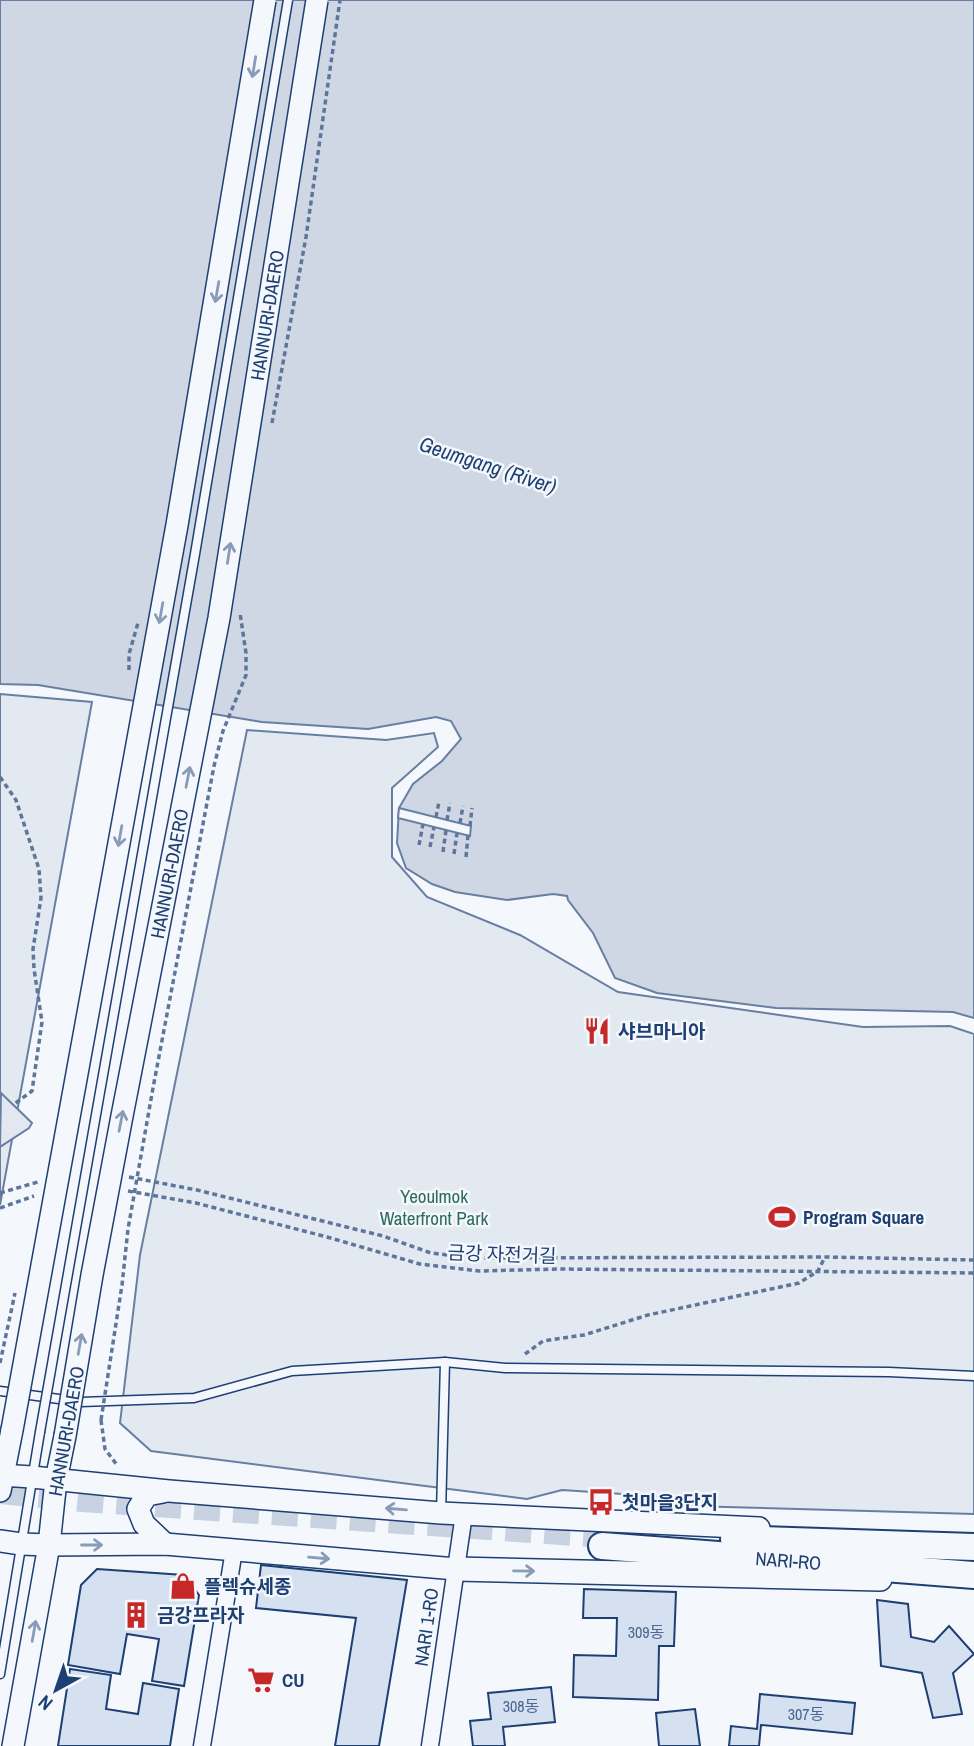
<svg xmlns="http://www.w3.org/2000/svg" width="974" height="1746" font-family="'Archivo Narrow','Noto Sans KR',sans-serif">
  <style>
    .green { fill: #e3e9f0; stroke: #687fa3; stroke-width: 2 }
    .parking { fill: #e3e8f0; stroke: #687fa3; stroke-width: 2 }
    .water { fill: #cfd7e4; stroke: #687fa3; stroke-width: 2 }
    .pier { fill: #f4f7fb; stroke: #687fa3; stroke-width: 2 }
    .building { fill: #d5e0f0; stroke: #1d3f73; stroke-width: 2 }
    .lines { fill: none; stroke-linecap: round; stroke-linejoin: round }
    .primary-tunnel { stroke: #c9d2e0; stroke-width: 26; stroke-dasharray: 26 13; stroke-linecap: butt }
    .service-casing { stroke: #1d3f73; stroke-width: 11 }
    .minor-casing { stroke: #1d3f73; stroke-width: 19 }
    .tertiary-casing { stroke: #1d3f73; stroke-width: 24 }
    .secondary-casing { stroke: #1d3f73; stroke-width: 26 }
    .primary-casing { stroke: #1d3f73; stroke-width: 30 }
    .path { stroke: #5e769c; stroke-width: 3.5; stroke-dasharray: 5 3.5; stroke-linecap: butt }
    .service { stroke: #f4f7fb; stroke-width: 8 }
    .minor { stroke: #f4f7fb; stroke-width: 16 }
    .tertiary { stroke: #f4f7fb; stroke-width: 21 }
    .secondary { stroke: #f4f7fb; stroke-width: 23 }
    .primary { stroke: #f4f7fb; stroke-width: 26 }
    .service-bridge-casing { stroke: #1d3f73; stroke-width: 11; stroke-linecap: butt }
    .tertiary-bridge-casing { stroke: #1d3f73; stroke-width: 24; stroke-linecap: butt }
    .path-bridge { stroke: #5e769c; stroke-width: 3.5; stroke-dasharray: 5 3.5; stroke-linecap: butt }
    .service-bridge { stroke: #f4f7fb; stroke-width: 8 }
    .tertiary-bridge { stroke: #f4f7fb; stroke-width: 21 }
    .oneway { stroke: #889bb7 }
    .labels { text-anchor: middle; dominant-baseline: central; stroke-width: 5; stroke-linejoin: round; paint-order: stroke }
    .number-label { font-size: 16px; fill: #4b6792 }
    .street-label { font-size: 19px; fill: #1d3f73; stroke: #f4f7fb }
    .poi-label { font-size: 19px; font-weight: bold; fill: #1d3f73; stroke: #f4f7fb; text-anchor: start }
    .park-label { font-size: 19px; fill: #2c6c60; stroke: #f4f7fb }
    .water-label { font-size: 21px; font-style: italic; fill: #1d3f73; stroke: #f4f7fb }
  </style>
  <rect width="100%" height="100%" fill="#f4f7fb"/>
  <g class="green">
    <path d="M 0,694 L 92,702 L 0,1205 Z"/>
    <path d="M 247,730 L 386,740 L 434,733 L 438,747 L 392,788 L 392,857 L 427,897 L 520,935 L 618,992 L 863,1027 L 950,1026 L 974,1034 L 974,1514 L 689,1506 L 653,1496 L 562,1490 L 527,1499 L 151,1451 L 120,1423 L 140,1255 Z"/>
  </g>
  <path class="parking" d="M 1,1093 L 32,1123 L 29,1128 L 0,1147 Z"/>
  <path class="water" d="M 0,0 L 974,0 L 974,1018 L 953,1012 L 776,1008 L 657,993 L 615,978 L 593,933 L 568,900 L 567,896 L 553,894 L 507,900 L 455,892 L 432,884 L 406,868 L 397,843 L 399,808 L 413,784 L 442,761 L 461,739 L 451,721 L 436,717 L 368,729 L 262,722 L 38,685 L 0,684 Z"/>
  <path class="pier" d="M 399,808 L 471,826 L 470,836 L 398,818 Z"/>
  <g class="building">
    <path d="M 261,1565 L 407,1580 L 379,1746 L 335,1746 L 356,1618 L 256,1608 Z"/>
    <path d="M 97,1569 L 184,1575 L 199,1595 L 184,1686 L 152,1681 L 159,1639 L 127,1634 L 120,1674 L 68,1665 L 81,1585 Z"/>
    <path d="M 584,1589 L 676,1592 L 674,1646 L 659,1646 L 658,1700 L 573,1697 L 574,1655 L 616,1656 L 617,1618 L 583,1618 Z"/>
    <path d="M 877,1600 L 908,1604 L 911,1637 L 934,1642 L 949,1626 L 974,1654 L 953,1673 L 962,1714 L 933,1718 L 922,1673 L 881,1666 Z"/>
    <path d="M 70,1669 L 111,1675 L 106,1709 L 138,1714 L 143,1683 L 179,1689 L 170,1746 L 58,1746 Z"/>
    <path d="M 551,1687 L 555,1722 L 503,1727 L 505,1746 L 473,1746 L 470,1721 L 491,1719 L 488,1693 Z"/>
    <path d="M 760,1694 L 855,1703 L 852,1734 L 761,1725 L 759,1746 L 729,1746 L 731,1726 L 757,1729 Z"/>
    <path d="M 695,1709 L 700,1746 L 659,1746 L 656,1713 Z"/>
  </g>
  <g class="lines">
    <path class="primary-tunnel" d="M 0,1491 L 82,1499 L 604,1535"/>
    <defs>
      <g id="service">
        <path d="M 0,1391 L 81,1402 L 194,1398 L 292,1371 L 445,1362 L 505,1368 L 889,1372 L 974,1376"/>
        <path d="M 441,1513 L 445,1362"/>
        <path d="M 0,1674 L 40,1432"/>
      </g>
      <g id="minor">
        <path d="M 202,1746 L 234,1550"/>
        <path d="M 430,1746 L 464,1514"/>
      </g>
      <g id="tertiary">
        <path d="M 0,1475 L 32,1477 L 169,1491 L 441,1513 L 759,1528"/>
        <path d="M 0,1491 L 12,1430"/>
        <path d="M 163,1492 L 147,1495 L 138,1509 L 144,1524 L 165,1544"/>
        <path d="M 0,1541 L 21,1544 L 49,1545 L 165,1544 L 456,1569"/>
        <path d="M 13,1746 L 49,1545 L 56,1480 L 65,1436"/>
      </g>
      <path id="secondary" d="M 456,1569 L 880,1579"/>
      <g id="primary">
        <path d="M 734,1539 L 974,1547"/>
        <path id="s1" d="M 602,1546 L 974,1575"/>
      </g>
    </defs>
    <use href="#service" class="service-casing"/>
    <use href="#minor" class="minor-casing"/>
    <use href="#tertiary" class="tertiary-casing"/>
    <use href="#secondary" class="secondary-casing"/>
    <use href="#primary" class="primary-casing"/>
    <g class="path">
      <path d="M 0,777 L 16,800 L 39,869 L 41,898 L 33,949 L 34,969 L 42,1022 L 32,1091 L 13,1105"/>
      <path d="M 436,817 L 439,802"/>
      <path d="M 447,820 L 450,803"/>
      <path d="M 460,823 L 463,806"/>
      <path d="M 470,826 L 472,808"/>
      <path d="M 419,845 L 423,824"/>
      <path d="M 430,847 L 434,827"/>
      <path d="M 443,852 L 446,830"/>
      <path d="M 454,854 L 457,833"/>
      <path d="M 466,857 L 468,835"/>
      <path d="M 129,1177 L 197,1190 L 383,1236 L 431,1253 L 472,1258 L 825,1257 L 974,1260"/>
      <path d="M 128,1191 L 196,1203 L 327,1237 L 420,1264 L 479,1271 L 559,1269 L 974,1273"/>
      <path d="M 0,1193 L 38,1182"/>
      <path d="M 0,1208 L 34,1196"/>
      <path d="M 525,1354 L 543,1341 L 584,1335 L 648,1315 L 799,1283 L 818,1271 L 825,1257"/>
      <path d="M 101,1420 L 105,1449 L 117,1465"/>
    </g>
    <use href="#service" class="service"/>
    <use href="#minor" class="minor"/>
    <use href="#tertiary" class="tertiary"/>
    <use href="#secondary" class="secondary"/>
    <use href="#primary" class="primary"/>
    <defs>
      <path id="service-bridge" d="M 40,1432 L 195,554 L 288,0"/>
      <g id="tertiary-bridge">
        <path d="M 12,1430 L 177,525 L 265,0"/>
        <path id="s2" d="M 65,1436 L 92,1275 L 122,1116 L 219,618 L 317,0"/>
      </g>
    </defs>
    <use href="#service-bridge" class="service-bridge-casing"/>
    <use href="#tertiary-bridge" class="tertiary-bridge-casing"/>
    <g class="path-bridge">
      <path d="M 272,423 L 306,237 L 340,0"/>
      <path d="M 129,670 L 129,654 L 138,623"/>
      <path d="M 0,1363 L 15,1293"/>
      <path d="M 101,1420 L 122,1285 L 128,1229 L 153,1088 L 214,766 L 223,731 L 246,675 L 246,653 L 240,613"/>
    </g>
    <use href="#service-bridge" class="service-bridge"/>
    <use href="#tertiary-bridge" class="tertiary-bridge"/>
  </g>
  <defs><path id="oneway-shaft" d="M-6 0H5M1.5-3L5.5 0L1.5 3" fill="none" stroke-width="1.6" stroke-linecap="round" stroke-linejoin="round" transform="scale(1.75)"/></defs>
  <g class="oneway">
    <use href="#oneway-shaft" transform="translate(254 67) rotate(99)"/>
    <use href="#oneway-shaft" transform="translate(217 292) rotate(100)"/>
    <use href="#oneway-shaft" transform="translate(229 553) rotate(-81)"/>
    <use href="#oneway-shaft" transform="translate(161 613) rotate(100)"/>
    <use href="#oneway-shaft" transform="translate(188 777) rotate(-79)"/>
    <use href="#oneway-shaft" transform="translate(120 836) rotate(100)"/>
    <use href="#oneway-shaft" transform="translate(121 1121) rotate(-79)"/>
    <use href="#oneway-shaft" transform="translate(80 1344) rotate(-80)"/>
    <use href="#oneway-shaft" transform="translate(396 1509) rotate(-175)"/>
    <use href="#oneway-shaft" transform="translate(92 1545)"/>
    <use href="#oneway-shaft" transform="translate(319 1558) rotate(5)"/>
    <use href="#oneway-shaft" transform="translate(524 1571) rotate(1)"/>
    <use href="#oneway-shaft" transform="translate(34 1631) rotate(-80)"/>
  </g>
  <defs>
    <symbol id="restaurant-bare" viewBox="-9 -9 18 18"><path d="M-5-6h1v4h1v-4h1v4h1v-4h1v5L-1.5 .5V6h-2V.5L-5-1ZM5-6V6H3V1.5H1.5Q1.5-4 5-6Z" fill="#c62828" stroke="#f4f7fb" stroke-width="2.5" paint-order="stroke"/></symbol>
    <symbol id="stadium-bare" viewBox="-9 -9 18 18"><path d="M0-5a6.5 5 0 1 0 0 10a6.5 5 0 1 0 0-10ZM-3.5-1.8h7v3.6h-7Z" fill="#c62828" stroke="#f4f7fb" stroke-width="2.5" paint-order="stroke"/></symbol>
    <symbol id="bus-bare" viewBox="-9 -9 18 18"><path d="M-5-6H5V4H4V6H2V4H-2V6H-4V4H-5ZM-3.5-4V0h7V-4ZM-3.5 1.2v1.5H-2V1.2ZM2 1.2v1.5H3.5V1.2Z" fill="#c62828" stroke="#f4f7fb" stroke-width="2.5" paint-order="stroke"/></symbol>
    <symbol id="shop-bare" viewBox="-9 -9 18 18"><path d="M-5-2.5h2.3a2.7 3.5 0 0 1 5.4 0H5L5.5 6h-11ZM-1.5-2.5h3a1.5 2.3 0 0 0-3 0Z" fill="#c62828" stroke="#f4f7fb" stroke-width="2.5" paint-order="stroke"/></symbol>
    <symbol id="building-bare" viewBox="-9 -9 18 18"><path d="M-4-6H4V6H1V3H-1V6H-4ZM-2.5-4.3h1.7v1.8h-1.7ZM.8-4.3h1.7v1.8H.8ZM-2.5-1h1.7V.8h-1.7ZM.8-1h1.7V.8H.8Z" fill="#c62828" stroke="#f4f7fb" stroke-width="2.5" paint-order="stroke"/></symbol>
    <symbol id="supermarket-bare" viewBox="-9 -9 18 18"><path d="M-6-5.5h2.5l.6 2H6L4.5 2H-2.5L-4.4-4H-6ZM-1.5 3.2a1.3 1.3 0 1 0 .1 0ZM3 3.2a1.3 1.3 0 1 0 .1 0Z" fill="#c62828" stroke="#f4f7fb" stroke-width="2.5" paint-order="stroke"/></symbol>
  </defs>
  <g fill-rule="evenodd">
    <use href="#restaurant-bare" x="578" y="1012" width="38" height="38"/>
    <use href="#stadium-bare" x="763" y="1198" width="38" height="38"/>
    <use href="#bus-bare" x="582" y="1483" width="38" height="38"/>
    <use href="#shop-bare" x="164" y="1567" width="38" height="38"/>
    <use href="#building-bare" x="117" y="1596" width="38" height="38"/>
    <use href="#supermarket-bare" x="242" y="1661" width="38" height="38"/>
  </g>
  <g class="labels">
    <g class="number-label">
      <text x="646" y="1632">309동</text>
      <text x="521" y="1706">308동</text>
      <text x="806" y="1714">307동</text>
    </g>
    <g class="street-label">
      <text stroke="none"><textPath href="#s2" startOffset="1139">HANNURI-DAERO</textPath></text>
      <text stroke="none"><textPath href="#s2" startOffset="572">HANNURI-DAERO</textPath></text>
      <text transform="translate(502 1254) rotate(2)">금강 자전거길</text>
      <text transform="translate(66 1431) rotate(-80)">HANNURI-DAERO</text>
      <text stroke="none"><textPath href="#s1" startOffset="187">NARI-RO</textPath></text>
      <text transform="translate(426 1627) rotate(-82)">NARI 1-RO</text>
    </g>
    <g class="poi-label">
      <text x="618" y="1031">샤브마니아</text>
      <text x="803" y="1217">Program Square</text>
      <text x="622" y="1502">첫마을3단지</text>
      <text x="204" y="1586">플렉슈세종</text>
      <text x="157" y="1615">금강프라자</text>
      <text x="282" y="1680">CU</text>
    </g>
    <g class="park-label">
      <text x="434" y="1196">Yeoulmok<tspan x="434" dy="22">Waterfront Park</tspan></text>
    </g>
    <g class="water-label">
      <text transform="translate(488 465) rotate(18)">Geumgang (River)</text>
    </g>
  </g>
  <g transform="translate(56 1690) rotate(220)" stroke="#f4f7fb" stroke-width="5" paint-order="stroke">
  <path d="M0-5L12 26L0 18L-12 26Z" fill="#1d3f73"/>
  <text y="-10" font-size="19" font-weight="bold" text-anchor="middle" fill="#1d3f73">N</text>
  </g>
</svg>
